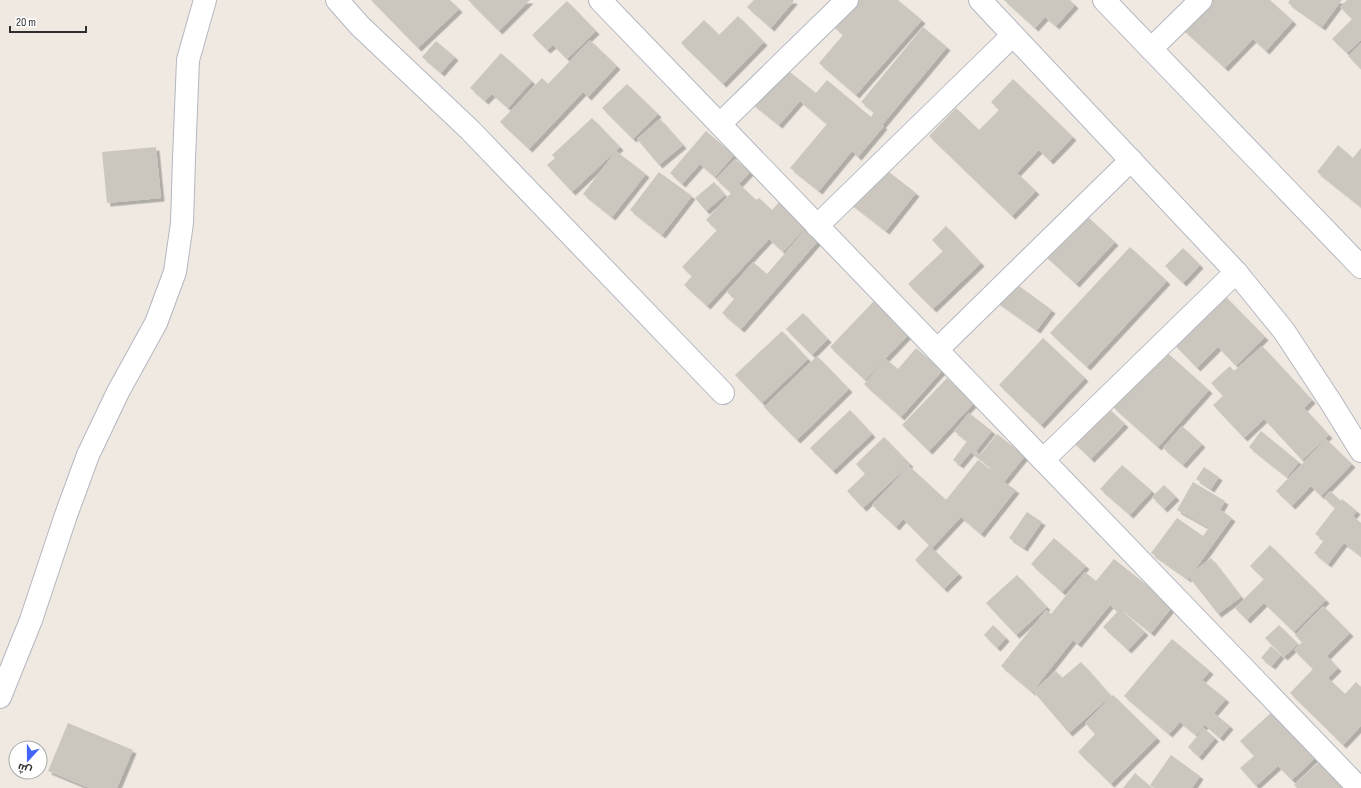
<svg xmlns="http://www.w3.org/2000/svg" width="1361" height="788" font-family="'Sofia Sans Condensed',Cairo,sans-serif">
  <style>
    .building { fill: #cbc7bf; filter: url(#shadow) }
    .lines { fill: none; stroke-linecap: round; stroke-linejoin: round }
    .minor-casing { stroke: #b4b7c1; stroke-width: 24 }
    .minor { stroke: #fff; stroke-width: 22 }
  </style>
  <defs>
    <filter id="shadow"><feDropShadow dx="3.5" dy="3.5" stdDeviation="0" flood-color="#0004"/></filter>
  </defs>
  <rect width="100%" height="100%" fill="#efe9e1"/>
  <g class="building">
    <path d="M 371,0 L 450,0 L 459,9 L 418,48 Z"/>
    <path d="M 468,0 L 530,0 L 499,31 Z"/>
    <path d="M 754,0 L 793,0 L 794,1 L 771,28 L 747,7 Z"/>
    <path d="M 852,0 L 898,0 L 922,20 L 856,95 L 819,63 L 843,35 L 831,24 Z"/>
    <path d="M 1004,0 L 1070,0 L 1075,5 L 1056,26 L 1045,17 L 1035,28 Z"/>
    <path d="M 1200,0 L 1270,0 L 1293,21 L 1266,51 L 1253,39 L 1225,68 L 1178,25 Z"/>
    <path d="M 1290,0 L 1342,0 L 1322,27 L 1288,3 Z"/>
    <path d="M 1347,0 L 1361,0 L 1361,40 L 1347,53 L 1332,39 L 1352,19 L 1340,7 Z"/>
    <path d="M 567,1 L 596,31 L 567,59 L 553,45 L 547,50 L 532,35 Z"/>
    <path d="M 738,16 L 764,42 L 723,84 L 681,43 L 704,20 L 719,35 Z"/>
    <path d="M 923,27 L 947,47 L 882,125 L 884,126 L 858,157 L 852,151 L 819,191 L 790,168 L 827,124 L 800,101 L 779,125 L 749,101 L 780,64 L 816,93 L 827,80 L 871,117 L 874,112 L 861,102 Z"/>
    <path d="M 590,40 L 617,66 L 588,97 L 583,92 L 529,149 L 500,122 L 542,78 L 548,84 Z"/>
    <path d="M 436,41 L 455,57 L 441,73 L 422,57 Z"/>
    <path d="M 1361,43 L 1361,67 L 1360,68 L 1348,56 Z"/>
    <path d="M 501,53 L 532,81 L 508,108 L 492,94 L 485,101 L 470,88 Z"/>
    <path d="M 1013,79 L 1073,137 L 1050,161 L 1039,150 L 1017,173 L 1036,191 L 1012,216 L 929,136 L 956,108 L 979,130 L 999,110 L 991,102 Z"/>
    <path d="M 627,84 L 658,114 L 633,139 L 602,108 Z"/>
    <path d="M 592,118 L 620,147 L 572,192 L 547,165 L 555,158 L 552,155 Z"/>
    <path d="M 660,119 L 683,145 L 659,165 L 637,139 Z"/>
    <path d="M 706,131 L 734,155 L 715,177 L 700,164 L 682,184 L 670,173 Z"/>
    <path d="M 1338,145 L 1353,158 L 1361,148 L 1361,207 L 1317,172 Z"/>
    <path d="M 156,147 L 161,198 L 107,203 L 102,152 Z"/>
    <path d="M 616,151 L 646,174 L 612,217 L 583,194 Z"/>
    <path d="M 735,159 L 750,172 L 739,184 L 756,200 L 759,198 L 772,210 L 780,201 L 807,226 L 783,252 L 769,239 L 707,306 L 684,285 L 692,276 L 682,267 L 717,230 L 706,220 L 731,193 L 716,179 Z"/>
    <path d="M 880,165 L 916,193 L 886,231 L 850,203 Z"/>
    <path d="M 659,172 L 692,196 L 662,235 L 630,210 Z"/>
    <path d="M 714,182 L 725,195 L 706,211 L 695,198 Z"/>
    <path d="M 1077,207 L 1115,242 L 1076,284 L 1038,249 Z"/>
    <path d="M 946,226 L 981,263 L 933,309 L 908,284 L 943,251 L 932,240 Z"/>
    <path d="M 805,230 L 818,241 L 741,329 L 722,313 L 734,299 L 727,292 L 753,262 L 767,274 Z"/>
    <path d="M 1130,247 L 1167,281 L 1087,367 L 1050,333 Z"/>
    <path d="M 1183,248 L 1200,265 L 1183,283 L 1165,266 Z"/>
    <path d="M 1004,275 L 1052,310 L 1037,330 L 989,296 Z"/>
    <path d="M 1219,290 L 1265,337 L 1236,366 L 1218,347 L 1197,368 L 1168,338 Z"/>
    <path d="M 875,300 L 910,333 L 865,380 L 830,347 Z"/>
    <path d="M 803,313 L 828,339 L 812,355 L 786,329 Z"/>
    <path d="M 782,331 L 808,359 L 762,403 L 735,375 Z"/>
    <path d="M 1043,338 L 1085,378 L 1041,425 L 999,385 Z"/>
    <path d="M 1262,346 L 1312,400 L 1304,408 L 1329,435 L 1302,460 L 1264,419 L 1244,438 L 1213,405 L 1223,396 L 1211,383 L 1230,366 L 1234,371 Z"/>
    <path d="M 916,348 L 942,371 L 901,417 L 864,384 L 886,359 L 898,369 Z"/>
    <path d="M 1164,350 L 1209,390 L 1158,447 L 1113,407 Z"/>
    <path d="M 817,356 L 849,389 L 797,440 L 764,407 Z"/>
    <path d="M 947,378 L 973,404 L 929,451 L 902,425 Z"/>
    <path d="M 1104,404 L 1125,424 L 1091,459 L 1070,439 Z"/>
    <path d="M 850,410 L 872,434 L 833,471 L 810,448 Z"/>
    <path d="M 969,413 L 992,431 L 976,451 L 980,455 L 997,434 L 1025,456 L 1004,482 L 1016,490 L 981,534 L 961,517 L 932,548 L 959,574 L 944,589 L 915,560 L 929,545 L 903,519 L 896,527 L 872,505 L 909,466 L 946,500 L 978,460 L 990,469 L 991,468 L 971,452 L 960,465 L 953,460 L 967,441 L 954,431 Z"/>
    <path d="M 1182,426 L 1202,444 L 1183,465 L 1163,448 Z"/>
    <path d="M 1261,431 L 1299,462 L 1287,477 L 1249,447 Z"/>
    <path d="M 884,437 L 910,464 L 863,508 L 847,491 L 865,474 L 856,464 Z"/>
    <path d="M 1326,439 L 1352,464 L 1321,496 L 1311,486 L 1292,506 L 1276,491 Z"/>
    <path d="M 1122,465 L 1152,491 L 1130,515 L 1100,489 Z"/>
    <path d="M 1204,467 L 1219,477 L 1211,489 L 1196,479 Z"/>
    <path d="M 1193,482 L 1225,501 L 1215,519 L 1221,510 L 1232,518 L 1194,571 L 1211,558 L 1241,597 L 1218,614 L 1189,577 L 1188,579 L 1151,553 L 1177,518 L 1203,536 L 1209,528 L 1177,510 Z"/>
    <path d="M 1164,485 L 1176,497 L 1164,509 L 1152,497 Z"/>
    <path d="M 1330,491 L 1341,501 L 1342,499 L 1357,511 L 1353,516 L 1361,523 L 1361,556 L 1344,543 L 1328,564 L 1314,553 L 1324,540 L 1315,534 L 1335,508 L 1324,498 Z"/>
    <path d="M 1027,512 L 1042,522 L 1024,548 L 1009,538 Z"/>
    <path d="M 1054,538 L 1086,566 L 1062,592 L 1031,564 Z"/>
    <path d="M 1270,545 L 1326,600 L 1294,632 L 1264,603 L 1247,620 L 1235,608 L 1264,579 L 1250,566 Z"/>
    <path d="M 1114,559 L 1173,606 L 1151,633 L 1120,608 L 1117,611 L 1110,605 L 1078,644 L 1073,640 L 1032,692 L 1001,666 L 1046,610 L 1051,614 L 1085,572 L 1096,581 Z"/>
    <path d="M 1017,575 L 1047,607 L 1016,635 L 986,603 Z"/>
    <path d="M 1323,606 L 1350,633 L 1327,656 L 1338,668 L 1328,678 L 1345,694 L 1356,682 L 1361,687 L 1361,726 L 1343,745 L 1290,693 L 1313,669 L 1294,650 L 1302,642 L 1295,635 Z"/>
    <path d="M 1120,609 L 1145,632 L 1128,650 L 1103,627 Z"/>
    <path d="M 993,625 L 1006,638 L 997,648 L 984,635 Z"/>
    <path d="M 1279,625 L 1298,644 L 1284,657 L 1265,638 Z"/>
    <path d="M 1172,639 L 1210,671 L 1202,680 L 1226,699 L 1214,713 L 1230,726 L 1220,738 L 1205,725 L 1196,735 L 1180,722 L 1169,734 L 1124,696 Z"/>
    <path d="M 1271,646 L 1281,655 L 1272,666 L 1261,658 Z"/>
    <path d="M 1081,662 L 1111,696 L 1069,733 L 1033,691 L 1056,671 L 1062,678 Z"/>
    <path d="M 1113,695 L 1157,738 L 1111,784 L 1078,752 L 1095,734 L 1085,723 Z"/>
    <path d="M 1272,712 L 1315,758 L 1292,780 L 1278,766 L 1256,786 L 1240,768 L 1254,756 L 1240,741 Z"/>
    <path d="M 68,723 L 133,750 L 117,788 L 89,788 L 48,771 Z"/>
    <path d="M 1204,728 L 1215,738 L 1199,757 L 1188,747 Z"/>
    <path d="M 1171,755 L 1200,776 L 1192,788 L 1154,788 L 1150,785 Z"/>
    <path d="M 1319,762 L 1344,788 L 1297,788 L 1294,785 Z"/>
    <path d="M 1135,773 L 1150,786 L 1153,788 L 1123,788 Z"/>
  </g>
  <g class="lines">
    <defs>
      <g id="minor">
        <path d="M 337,0 L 360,26 L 470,130 L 723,393"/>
        <path d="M 600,0 L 1359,788"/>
        <path d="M 980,0 L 1236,272 L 1284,331 L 1332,404 L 1361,451"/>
        <path d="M 1104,0 L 1361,267"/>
        <path d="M 1151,49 L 1201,0"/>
        <path d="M 720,124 L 847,0"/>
        <path d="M 817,226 L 1013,35"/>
        <path d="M 937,350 L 1131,160"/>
        <path d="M 1043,460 L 1236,272"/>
        <path d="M 0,697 L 31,620 L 66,515 L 88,455 L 118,392 L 156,323 L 175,272 L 182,223 L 184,159 L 188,60 L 205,0"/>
      </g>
    </defs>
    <use href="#minor" class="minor-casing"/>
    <use href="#minor" class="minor"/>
  </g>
  <g transform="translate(28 760) rotate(201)"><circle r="19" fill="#ffffff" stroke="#ababab"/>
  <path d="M0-3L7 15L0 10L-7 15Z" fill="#4264fb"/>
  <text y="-6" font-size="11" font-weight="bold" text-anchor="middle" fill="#2e2e2e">ش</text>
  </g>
  <path d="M10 26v6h76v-6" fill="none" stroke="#2e2e2e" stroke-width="2"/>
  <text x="16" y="26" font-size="12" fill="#2e2e2e" stroke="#ffffff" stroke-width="3" paint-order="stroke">20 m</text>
</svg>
